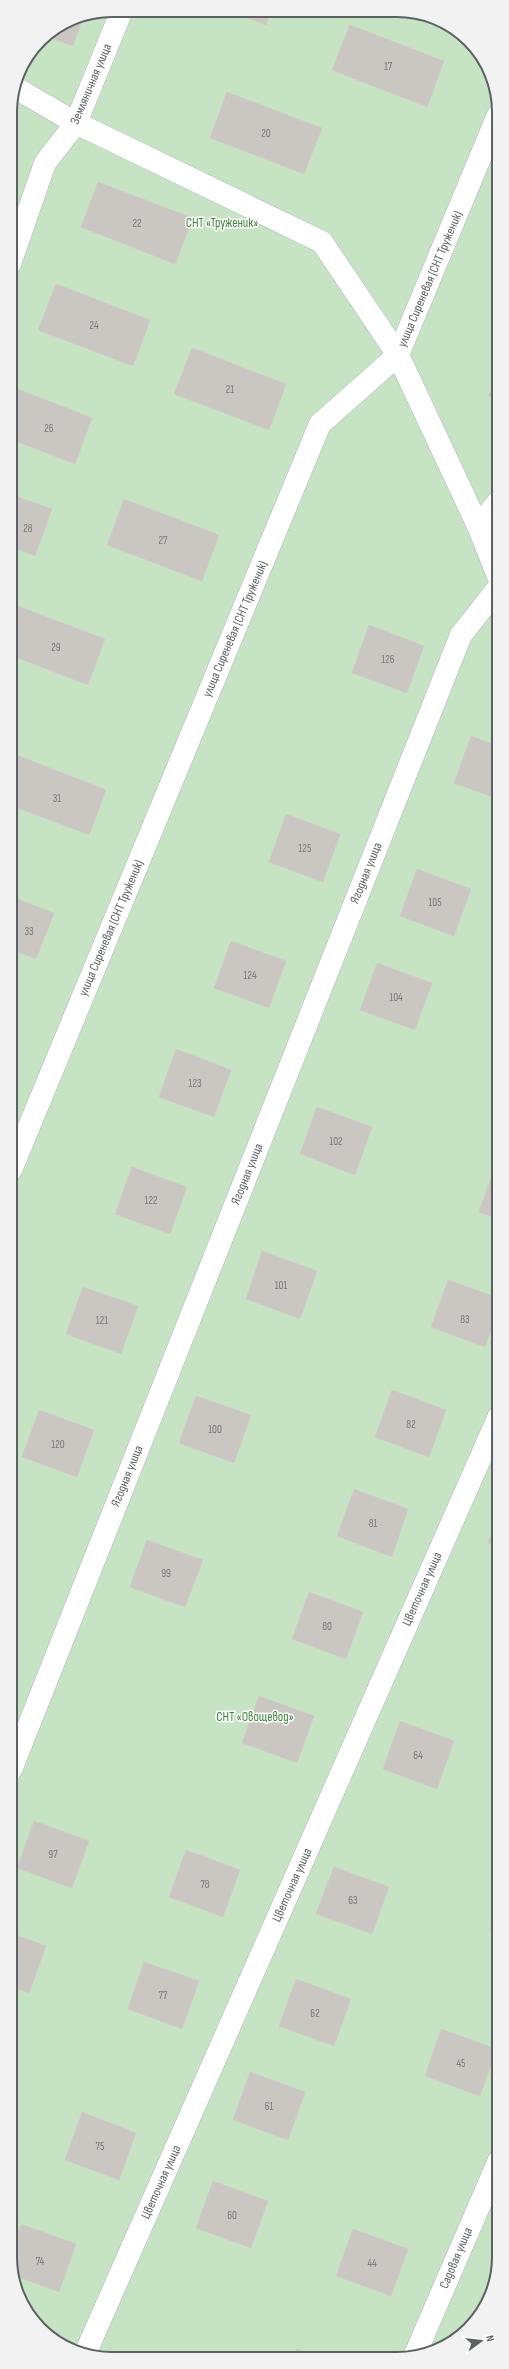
<svg xmlns="http://www.w3.org/2000/svg" width="509" height="2369" font-family="'Sofia Sans Condensed',sans-serif">
  <style>
    .green { fill: #c6e3c4 }
    .building { fill: #cac6c2; stroke: #d2cdc4 }
    .lines { fill: none; stroke-linecap: round; stroke-linejoin: round }
    .minor-casing { stroke: #b2b5b9; stroke-width: 23 }
    .minor { stroke: #fff; stroke-width: 22 }
    .labels { text-anchor: middle; dominant-baseline: central; stroke-width: 3; stroke-linejoin: round; paint-order: stroke }
    .number-label { font-size: 11px; fill: #787a7c }
    .street-label { font-size: 13px; fill: #5d6164; stroke: #fff }
    .park-label { font-size: 13px; fill: #3e833d; stroke: #fff }
    .rim { fill: none; stroke: #5d6164; stroke-width: 2 }
  </style>
  <rect width="100%" height="100%" fill="#eeebe5"/>
  <path class="green" d="M 112,10 L 417,12 L 448,24 L 474,45 L 498,99 L 499,2263 L 491,2296 L 469,2329 L 442,2348 L 410,2358 L 92,2357 L 61,2345 L 35,2324 L 11,2270 L 10,106 L 18,73 L 40,40 L 73,18 Z"/>
  <g class="building">
    <path d="M 229,11 L 271,11 L 266,25 Z"/>
    <path d="M 84,15 L 73,46 L 46,36 L 73,18 Z"/>
    <path d="M 350,25 L 444,61 L 427,107 L 332,70 Z"/>
    <path d="M 227,92 L 322,128 L 304,174 L 210,138 Z"/>
    <path d="M 10,137 L 14,138 L 10,148 Z"/>
    <path d="M 98,182 L 193,218 L 175,264 L 81,227 Z"/>
    <path d="M 56,284 L 150,320 L 133,366 L 38,330 Z"/>
    <path d="M 192,348 L 286,384 L 269,430 L 174,394 Z"/>
    <path d="M 498,382 L 498,403 L 488,395 Z"/>
    <path d="M 10,386 L 92,418 L 75,464 L 10,439 Z"/>
    <path d="M 10,494 L 52,509 L 35,556 L 10,546 Z"/>
    <path d="M 124,499 L 219,535 L 202,581 L 107,545 Z"/>
    <path d="M 10,603 L 105,639 L 88,685 L 10,655 Z"/>
    <path d="M 369,625 L 424,646 L 407,693 L 352,673 Z"/>
    <path d="M 471,736 L 498,746 L 498,799 L 454,783 Z"/>
    <path d="M 12,753 L 106,790 L 89,835 L 10,805 Z"/>
    <path d="M 286,814 L 340,834 L 323,882 L 269,862 Z"/>
    <path d="M 417,869 L 471,889 L 454,936 L 400,916 Z"/>
    <path d="M 10,896 L 54,913 L 36,959 L 10,949 Z"/>
    <path d="M 231,941 L 286,961 L 269,1008 L 214,988 Z"/>
    <path d="M 377,963 L 432,983 L 415,1030 L 360,1010 Z"/>
    <path d="M 10,1009 L 16,1011 L 10,1026 Z"/>
    <path d="M 176,1049 L 231,1070 L 214,1117 L 159,1097 Z"/>
    <path d="M 317,1107 L 372,1127 L 355,1175 L 300,1154 Z"/>
    <path d="M 496,1164 L 498,1165 L 498,1219 L 479,1212 Z"/>
    <path d="M 132,1167 L 187,1187 L 170,1234 L 115,1214 Z"/>
    <path d="M 262,1251 L 317,1271 L 300,1319 L 246,1299 Z"/>
    <path d="M 448,1280 L 499,1298 L 499,1310 L 485,1347 L 431,1327 Z"/>
    <path d="M 83,1287 L 138,1306 L 121,1354 L 66,1334 Z"/>
    <path d="M 392,1390 L 446,1410 L 429,1457 L 375,1437 Z"/>
    <path d="M 196,1396 L 251,1415 L 234,1463 L 179,1443 Z"/>
    <path d="M 39,1410 L 94,1430 L 77,1477 L 22,1457 Z"/>
    <path d="M 354,1489 L 408,1509 L 392,1557 L 337,1536 Z"/>
    <path d="M 499,1514 L 499,1546 L 488,1543 Z"/>
    <path d="M 147,1540 L 203,1560 L 185,1607 L 130,1587 Z"/>
    <path d="M 309,1592 L 363,1612 L 346,1659 L 292,1639 Z"/>
    <path d="M 259,1696 L 314,1716 L 297,1763 L 242,1743 Z"/>
    <path d="M 400,1721 L 454,1741 L 437,1789 L 383,1769 Z"/>
    <path d="M 34,1821 L 89,1841 L 72,1888 L 17,1868 Z"/>
    <path d="M 186,1850 L 240,1870 L 223,1917 L 169,1897 Z"/>
    <path d="M 334,1867 L 389,1887 L 372,1934 L 316,1914 Z"/>
    <path d="M 499,1905 L 499,1932 L 490,1929 Z"/>
    <path d="M 11,1933 L 46,1946 L 29,1993 L 11,1987 Z"/>
    <path d="M 144,1962 L 199,1981 L 182,2029 L 128,2009 Z"/>
    <path d="M 296,1979 L 351,1999 L 334,2046 L 279,2026 Z"/>
    <path d="M 441,2029 L 497,2049 L 480,2096 L 425,2076 Z"/>
    <path d="M 250,2072 L 305,2092 L 288,2140 L 233,2120 Z"/>
    <path d="M 82,2112 L 136,2133 L 119,2180 L 65,2160 Z"/>
    <path d="M 213,2181 L 268,2201 L 251,2248 L 196,2228 Z"/>
    <path d="M 21,2224 L 76,2244 L 59,2292 L 13,2275 L 11,2270 L 11,2252 Z"/>
    <path d="M 353,2229 L 408,2249 L 391,2296 L 336,2276 Z"/>
    <path d="M 470,2319 L 475,2321 L 465,2332 Z"/>
    <path d="M 297,2349 L 320,2358 L 294,2358 Z"/>
  </g>
  <g class="lines">
    <defs>
      <g id="minor">
        <path d="M 14,87 L 76,123 L 322,242 L 398,355 L 478,526 L 498,576"/>
        <path d="M 10,264 L 45,163 L 76,123 L 122,10"/>
        <path d="M 478,526 L 498,502"/>
        <path d="M 11,1170 L 320,424 L 398,355 L 498,115"/>
        <path d="M 11,1770 L 461,635 L 498,588"/>
        <path d="M 85,2354 L 499,1416"/>
        <path d="M 414,2357 L 499,2160"/>
      </g>
    </defs>
    <use href="#minor" class="minor-casing"/>
    <use href="#minor" class="minor"/>
  </g>
  <g class="labels">
    <g class="number-label">
      <text x="388" y="66">17</text>
      <text x="266" y="133">20</text>
      <text x="137" y="223">22</text>
      <text x="94" y="325">24</text>
      <text x="230" y="389">21</text>
      <text x="49" y="428">26</text>
      <text x="28" y="528">28</text>
      <text x="163" y="540">27</text>
      <text x="56" y="647">29</text>
      <text x="388" y="659">126</text>
      <text x="57" y="798">31</text>
      <text x="305" y="848">125</text>
      <text x="435" y="902">105</text>
      <text x="29" y="931">33</text>
      <text x="250" y="975">124</text>
      <text x="396" y="997">104</text>
      <text x="195" y="1083">123</text>
      <text x="336" y="1141">102</text>
      <text x="151" y="1200">122</text>
      <text x="281" y="1285">101</text>
      <text x="465" y="1319">83</text>
      <text x="102" y="1320">121</text>
      <text x="411" y="1424">82</text>
      <text x="215" y="1429">100</text>
      <text x="58" y="1444">120</text>
      <text x="373" y="1523">81</text>
      <text x="166" y="1573">99</text>
      <text x="327" y="1626">80</text>
      <text x="418" y="1755">64</text>
      <text x="53" y="1854">97</text>
      <text x="205" y="1884">78</text>
      <text x="353" y="1900">63</text>
      <text x="163" y="1995">77</text>
      <text x="315" y="2013">62</text>
      <text x="461" y="2063">45</text>
      <text x="269" y="2106">61</text>
      <text x="100" y="2146">75</text>
      <text x="232" y="2215">60</text>
      <text x="40" y="2261">74</text>
      <text x="372" y="2263">44</text>
    </g>
    <g class="street-label">
      <text transform="translate(91 84) rotate(-67)">Земляничная улица</text>
      <text transform="translate(430 279) rotate(-67)">улица Сиреневая (СНТ Труженик)</text>
      <text transform="translate(235 629) rotate(-67)">улица Сиреневая (СНТ Труженик)</text>
      <text transform="translate(366 873) rotate(-68)">Ягодная улица</text>
      <text transform="translate(111 928) rotate(-67)">улица Сиреневая (СНТ Труженик)</text>
      <text transform="translate(247 1174) rotate(-68)">Ягодная улица</text>
      <text transform="translate(127 1476) rotate(-68)">Ягодная улица</text>
      <text transform="translate(422 1589) rotate(-66)">Цветочная улица</text>
      <text transform="translate(292 1885) rotate(-66)">Цветочная улица</text>
      <text transform="translate(161 2182) rotate(-66)">Цветочная улица</text>
      <text transform="translate(456 2258) rotate(-67)">Садовая улица</text>
    </g>
    <g class="park-label">
      <text x="222" y="223">СНТ «Труженик»</text>
      <text x="255" y="1717">СНТ «Овощевод»</text>
    </g>
  </g>
  <path d="M0 0H509V2369H0ZM112 17H397A95 95 0 0 1 492 112V2257A95 95 0 0 1 397 2352H112A95 95 0 0 1 17 2257V112A95 95 0 0 1 112 17Z" fill="#f2f2f3" fill-rule="evenodd"/>
  <path class="rim" d="M112 17H397A95 95 0 0 1 492 112V2257A95 95 0 0 1 397 2352H112A95 95 0 0 1 17 2257V112A95 95 0 0 1 112 17Z"/>
  <g transform="translate(481 2341) rotate(75)" stroke="#ffffff" stroke-width="3" paint-order="stroke">
  <path d="M0-3L7 15L0 10L-7 15Z" fill="#5d6164"/>
  <text y="-6" font-size="11" font-weight="bold" text-anchor="middle" fill="#5d6164">N</text>
  </g>
</svg>
